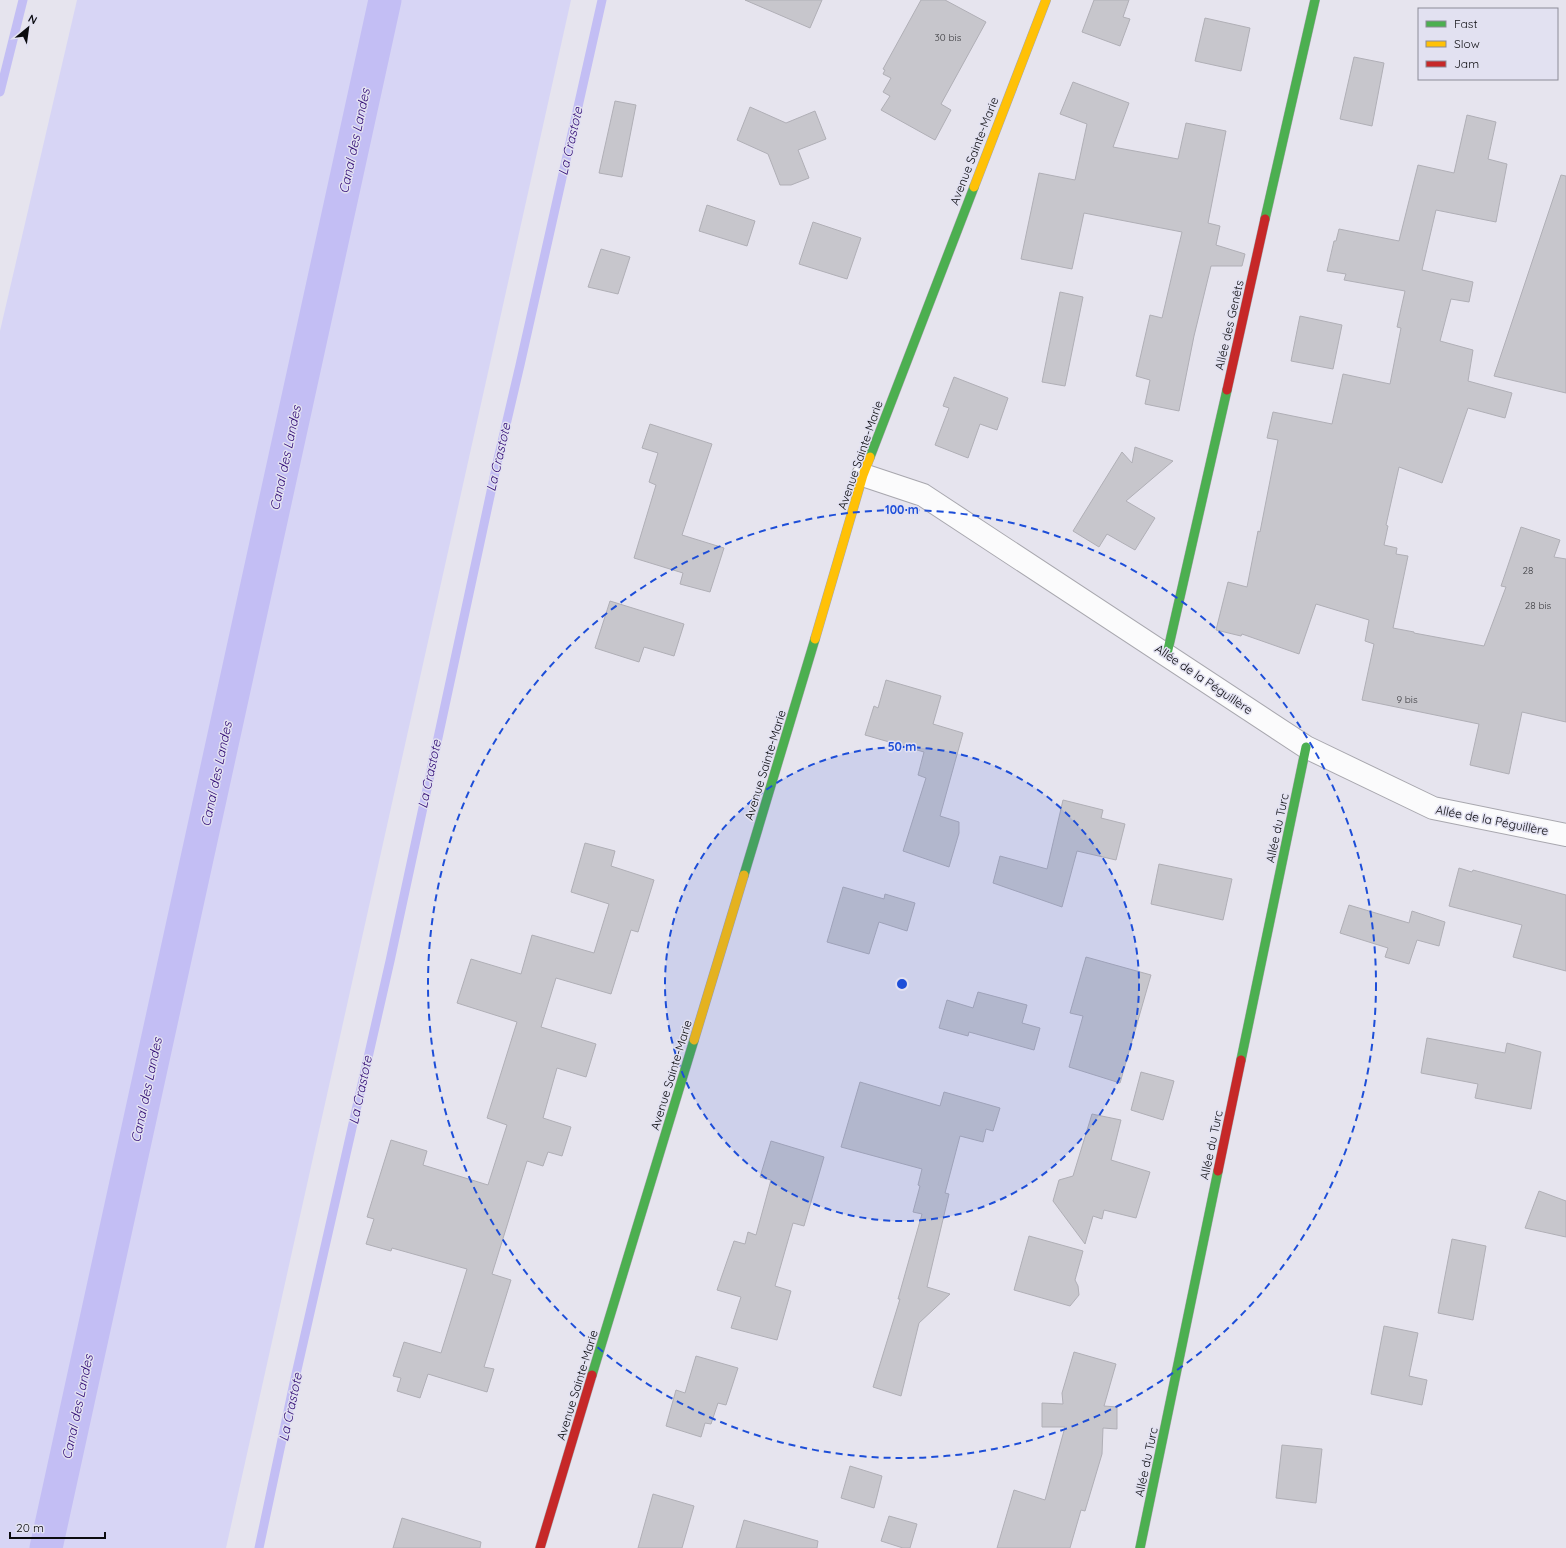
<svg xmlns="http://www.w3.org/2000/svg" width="1566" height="1548" font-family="Quicksand,sans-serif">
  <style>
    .green { fill: #d7d5f5 }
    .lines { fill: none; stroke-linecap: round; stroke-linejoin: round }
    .stream { stroke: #c3bef4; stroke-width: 9 }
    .canal { stroke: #c3bef4; stroke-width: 33 }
    .building { fill: #c7c6cc; stroke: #b0afb6 }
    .street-casing { stroke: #a8a7ae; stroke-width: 24 }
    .fast-casing { stroke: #a8a7ae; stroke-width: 10 }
    .slow-casing { stroke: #a8a7ae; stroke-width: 10 }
    .jam-casing { stroke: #a8a7ae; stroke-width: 10 }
    .street { stroke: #fbfbfc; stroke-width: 22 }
    .fast { stroke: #4caf50; stroke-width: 9 }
    .slow { stroke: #ffc107; stroke-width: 9 }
    .jam { stroke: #c62828; stroke-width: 9 }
    .ring { fill: none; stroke: #1d4ed8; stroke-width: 2; stroke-dasharray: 7 5 }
    .labels { text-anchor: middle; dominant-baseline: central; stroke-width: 3; stroke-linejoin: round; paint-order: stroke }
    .number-label { font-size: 10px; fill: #3a3a3e }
    .street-label { font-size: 12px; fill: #0b0b0f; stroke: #e2e1f1 }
    .water-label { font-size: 13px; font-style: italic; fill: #2e0873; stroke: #e2e1f1 }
    .centre { fill: #1d4ed8; stroke: #e2e1f1; stroke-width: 2 }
    .ring-label { font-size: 12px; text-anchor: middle; font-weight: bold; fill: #1d4ed8; stroke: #e2e1f1; stroke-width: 3; stroke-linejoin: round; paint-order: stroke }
  </style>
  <rect width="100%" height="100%" fill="#e6e4ee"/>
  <path class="green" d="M 77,0 L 571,0 L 226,1548 L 0,1548 L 0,331 Z"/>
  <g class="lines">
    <g class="stream">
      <path d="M 0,92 L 23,0"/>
      <path d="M 259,1548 L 294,1383 L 390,961 L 498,459 L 520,365 L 602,0"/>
    </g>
    <path class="canal" d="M 46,1548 L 385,0"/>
  </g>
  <g class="building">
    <path d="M 745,0 L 822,0 L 810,28 Z"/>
    <path d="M 921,0 L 945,0 L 986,22 L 941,104 L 951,110 L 935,140 L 881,110 L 890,96 L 883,92 L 891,78 L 883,74 L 885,70 L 883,69 Z"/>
    <path d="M 1094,0 L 1129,0 L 1123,17 L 1130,19 L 1120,46 L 1082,32 Z"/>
    <path d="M 1205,18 L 1250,28 L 1241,71 L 1195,61 Z"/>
    <path d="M 1354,57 L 1384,63 L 1372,126 L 1340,119 Z"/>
    <path d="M 1073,82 L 1129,103 L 1113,147 L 1178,159 L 1186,123 L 1226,131 L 1208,223 L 1220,226 L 1216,245 L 1245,254 L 1242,266 L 1211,266 L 1194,336 L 1179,411 L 1145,404 L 1150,380 L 1136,376 L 1150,315 L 1162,318 L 1182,232 L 1084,213 L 1072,269 L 1021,259 L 1039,173 L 1075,180 L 1087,124 L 1060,114 Z"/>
    <path d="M 615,101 L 636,105 L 622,177 L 599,173 Z"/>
    <path d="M 750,107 L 786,123 L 815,111 L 826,139 L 798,150 L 809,178 L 791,185 L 780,185 L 768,154 L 737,140 Z"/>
    <path d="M 1467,115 L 1496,122 L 1488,159 L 1507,164 L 1496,222 L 1436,210 L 1422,270 L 1473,282 L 1469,302 L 1451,299 L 1440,341 L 1473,350 L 1468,381 L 1512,393 L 1505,418 L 1468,408 L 1442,483 L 1399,467 L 1386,525 L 1388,526 L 1384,545 L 1397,548 L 1396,554 L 1408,556 L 1393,628 L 1414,632 L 1414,633 L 1484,646 L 1506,587 L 1501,586 L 1521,527 L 1560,540 L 1554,557 L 1566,559 L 1566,722 L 1522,712 L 1509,774 L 1470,765 L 1479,724 L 1362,700 L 1374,644 L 1365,641 L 1369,620 L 1316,604 L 1299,654 L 1242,634 L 1241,636 L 1216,630 L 1228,582 L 1247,587 L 1258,531 L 1260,532 L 1278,440 L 1267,438 L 1273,412 L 1332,424 L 1343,374 L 1390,384 L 1401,328 L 1397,327 L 1405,291 L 1344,280 L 1346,274 L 1327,271 L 1334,241 L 1336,241 L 1339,229 L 1399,241 L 1418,165 L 1454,173 Z"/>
    <path d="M 1561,175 L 1566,176 L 1566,393 L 1494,376 Z"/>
    <path d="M 707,205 L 755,221 L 747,246 L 699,231 Z"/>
    <path d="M 813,222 L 861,238 L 847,279 L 799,264 Z"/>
    <path d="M 601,249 L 630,257 L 618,294 L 588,287 Z"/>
    <path d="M 1060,292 L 1083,297 L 1065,386 L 1042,382 Z"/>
    <path d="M 1300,316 L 1342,325 L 1333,369 L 1291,361 Z"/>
    <path d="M 954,377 L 1008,398 L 997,430 L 980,424 L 968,458 L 935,445 L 949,408 L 943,406 Z"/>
    <path d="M 650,424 L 712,444 L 682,535 L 724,548 L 710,592 L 680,584 L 683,573 L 634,558 L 656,485 L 649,482 L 658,453 L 642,448 Z"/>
    <path d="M 1135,447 L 1173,461 L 1126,501 L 1155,518 L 1135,550 L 1107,534 L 1099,547 L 1073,531 L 1122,452 L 1132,463 Z"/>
    <path d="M 610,601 L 684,624 L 674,656 L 644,647 L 639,662 L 595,648 Z"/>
    <path d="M 886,680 L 941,696 L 933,724 L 963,733 L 940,816 L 959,822 L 959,833 L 949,867 L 903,851 L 926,778 L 918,775 L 924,752 L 865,735 L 874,706 L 878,708 Z"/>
    <path d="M 1063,800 L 1103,810 L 1101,818 L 1125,824 L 1116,860 L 1077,851 L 1062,907 L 993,883 L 1000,856 L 1047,869 Z"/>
    <path d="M 585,843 L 615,851 L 611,866 L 654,880 L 638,932 L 631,930 L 611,994 L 556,978 L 541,1027 L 596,1044 L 586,1077 L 557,1068 L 543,1118 L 571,1127 L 562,1156 L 548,1152 L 543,1166 L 527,1161 L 492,1274 L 511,1280 L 484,1367 L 494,1369 L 487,1392 L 428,1374 L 420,1398 L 397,1391 L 401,1378 L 393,1376 L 404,1342 L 441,1353 L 467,1269 L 392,1248 L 391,1251 L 366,1244 L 374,1219 L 367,1217 L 391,1140 L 427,1151 L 423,1165 L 488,1185 L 507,1125 L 487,1118 L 517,1022 L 457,1003 L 471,959 L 521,974 L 532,935 L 594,953 L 609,904 L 571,892 Z"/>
    <path d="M 1159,864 L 1232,879 L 1223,920 L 1151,904 Z"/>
    <path d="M 1459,868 L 1472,872 L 1473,870 L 1566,895 L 1566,971 L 1513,957 L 1522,925 L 1449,906 Z"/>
    <path d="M 843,887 L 884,899 L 885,894 L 915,903 L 907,931 L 879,922 L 869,954 L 827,942 Z"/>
    <path d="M 1349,905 L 1409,923 L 1412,911 L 1445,922 L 1439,946 L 1417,940 L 1409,964 L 1385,957 L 1388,948 L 1340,933 Z"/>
    <path d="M 1086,957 L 1151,975 L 1120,1083 L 1069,1067 L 1083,1016 L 1070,1013 Z"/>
    <path d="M 978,992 L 1027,1005 L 1022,1023 L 1040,1028 L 1034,1050 L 969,1032 L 968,1036 L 939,1028 L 947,1000 L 973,1008 Z"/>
    <path d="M 1427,1038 L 1505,1053 L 1507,1043 L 1541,1052 L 1531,1109 L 1475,1098 L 1478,1084 L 1421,1073 Z"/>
    <path d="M 1141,1072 L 1174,1081 L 1163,1120 L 1131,1110 Z"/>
    <path d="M 860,1082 L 940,1106 L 944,1092 L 1000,1108 L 993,1131 L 986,1129 L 983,1142 L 960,1136 L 945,1193 L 949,1194 L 927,1287 L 950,1294 L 919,1323 L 901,1396 L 873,1387 L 900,1299 L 898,1299 L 922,1214 L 913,1212 L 920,1186 L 918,1185 L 922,1169 L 841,1147 Z"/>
    <path d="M 1092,1114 L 1121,1120 L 1111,1160 L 1150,1172 L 1136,1218 L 1104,1210 L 1102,1219 L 1093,1216 L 1085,1244 L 1053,1201 L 1059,1180 L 1073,1176 Z"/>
    <path d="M 771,1141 L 824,1157 L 804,1226 L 793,1223 L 775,1286 L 791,1291 L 777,1340 L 731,1328 L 741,1297 L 717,1290 L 734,1241 L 745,1244 L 748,1232 L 756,1235 L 771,1180 L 760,1177 Z"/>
    <path d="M 1539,1191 L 1566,1201 L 1566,1237 L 1525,1228 Z"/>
    <path d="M 1029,1236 L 1083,1251 L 1075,1280 L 1078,1286 L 1079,1295 L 1070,1306 L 1014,1290 Z"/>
    <path d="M 1452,1239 L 1486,1246 L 1473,1320 L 1438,1313 Z"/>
    <path d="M 1384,1326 L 1418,1333 L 1409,1376 L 1427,1380 L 1422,1405 L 1371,1394 Z"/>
    <path d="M 1074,1352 L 1116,1364 L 1104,1406 L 1117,1407 L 1117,1429 L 1103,1428 L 1102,1454 L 1085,1511 L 1081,1510 L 1070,1548 L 997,1548 L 1014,1490 L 1045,1500 L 1065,1427 L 1042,1427 L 1042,1403 L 1063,1404 L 1062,1393 Z"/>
    <path d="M 696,1356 L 738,1368 L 726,1405 L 718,1403 L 711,1424 L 705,1423 L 701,1437 L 666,1426 L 676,1390 L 685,1393 Z"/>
    <path d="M 1282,1445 L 1322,1449 L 1316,1503 L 1276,1498 Z"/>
    <path d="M 850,1466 L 882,1476 L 874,1508 L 841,1498 Z"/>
    <path d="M 653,1494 L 694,1506 L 682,1548 L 638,1548 Z"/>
    <path d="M 889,1516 L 917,1524 L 910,1548 L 903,1548 L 881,1541 Z"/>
    <path d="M 402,1518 L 481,1542 L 480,1548 L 393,1548 Z"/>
    <path d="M 744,1520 L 818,1541 L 817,1548 L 736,1548 Z"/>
  </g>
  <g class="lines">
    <defs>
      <path id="street" d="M 863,475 L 923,495 L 1306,747 L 1433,808 L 1566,835"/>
      <g id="fast">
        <path d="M 1265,219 L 1315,0"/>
        <path d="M 870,457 L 974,187"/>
        <path d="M 1167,654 L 1227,390"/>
        <path d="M 744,875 L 815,639"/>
        <path d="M 1241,1060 L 1306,747"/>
        <path d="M 592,1375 L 694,1040"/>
        <path d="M 1140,1548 L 1218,1171"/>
      </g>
      <g id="slow">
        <path d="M 974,187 L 1046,0"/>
        <path d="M 815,639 L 863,475 L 870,457"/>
        <path d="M 694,1040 L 744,875"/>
      </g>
      <g id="jam">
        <path d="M 1227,390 L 1265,219"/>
        <path d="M 1218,1171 L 1241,1060"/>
        <path d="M 540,1548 L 592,1375"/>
      </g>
    </defs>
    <use href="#street" class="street-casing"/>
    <use href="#fast" class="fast-casing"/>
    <use href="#slow" class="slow-casing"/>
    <use href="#jam" class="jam-casing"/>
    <use href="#street" class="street"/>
    <use href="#fast" class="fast"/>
    <use href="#slow" class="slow"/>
    <use href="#jam" class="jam"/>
  </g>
  <circle cx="902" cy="984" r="237" fill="#1d4ed8" fill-opacity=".12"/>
  <g class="ring">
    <circle cx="902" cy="984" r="237"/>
    <circle cx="902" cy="984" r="474"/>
  </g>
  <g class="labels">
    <g class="number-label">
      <text x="948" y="37">30 bis</text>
      <text x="1528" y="570">28</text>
      <text x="1538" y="605">28 bis</text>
      <text x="1407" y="699">9 bis</text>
    </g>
    <g class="street-label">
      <text transform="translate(974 151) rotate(-69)">Avenue Sainte-Marie</text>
      <text transform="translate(1229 325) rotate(-77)">Allée des Genêts</text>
      <text transform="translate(860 455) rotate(-71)">Avenue Sainte-Marie</text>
      <text transform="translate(1204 679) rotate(34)">Allée de la Péguillère</text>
      <text transform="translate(765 765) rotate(-73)">Avenue Sainte-Marie</text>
      <text transform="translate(1492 820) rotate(11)">Allée de la Péguillère</text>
      <text transform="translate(1277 828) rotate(-78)">Allée du Turc</text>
      <text transform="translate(671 1075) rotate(-73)">Avenue Sainte-Marie</text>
      <text transform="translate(1211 1145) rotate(-78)">Allée du Turc</text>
      <text transform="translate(577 1385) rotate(-73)">Avenue Sainte-Marie</text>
      <text transform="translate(1146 1462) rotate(-78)">Allée du Turc</text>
    </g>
    <g class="water-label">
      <text transform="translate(354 141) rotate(-78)">Canal des Landes</text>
      <text transform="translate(570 141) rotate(-77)">La Crastote</text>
      <text transform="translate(498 457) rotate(-77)">La Crastote</text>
      <text transform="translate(285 458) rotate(-78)">Canal des Landes</text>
      <text transform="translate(216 774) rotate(-78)">Canal des Landes</text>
      <text transform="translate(429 774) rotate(-78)">La Crastote</text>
      <text transform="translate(146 1090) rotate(-78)">Canal des Landes</text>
      <text transform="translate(360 1090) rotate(-78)">La Crastote</text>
      <text transform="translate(77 1407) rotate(-78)">Canal des Landes</text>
      <text transform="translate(290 1407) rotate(-78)">La Crastote</text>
    </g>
  </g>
  <circle cx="902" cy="984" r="6" class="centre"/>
  <g class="ring-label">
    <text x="902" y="514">100 m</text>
    <text x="902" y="751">50 m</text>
  </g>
  <rect x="1418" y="8" width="140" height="72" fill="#e2e1f1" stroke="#8c8b97"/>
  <rect x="1426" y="21" width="20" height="6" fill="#4caf50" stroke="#8c8b97"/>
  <text x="1454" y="28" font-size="12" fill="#0b0b0f">Fast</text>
  <rect x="1426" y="41" width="20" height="6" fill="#ffc107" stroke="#8c8b97"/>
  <text x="1454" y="48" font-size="12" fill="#0b0b0f">Slow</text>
  <rect x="1426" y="61" width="20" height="6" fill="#c62828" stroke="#8c8b97"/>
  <text x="1454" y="68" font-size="12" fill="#0b0b0f">Jam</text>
  <g transform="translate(28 28) rotate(29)" stroke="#e2e1f1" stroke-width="3" paint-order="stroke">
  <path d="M0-3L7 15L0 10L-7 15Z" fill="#0b0b0f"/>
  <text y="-6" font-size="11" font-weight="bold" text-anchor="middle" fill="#0b0b0f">N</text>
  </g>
  <path d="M10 1532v6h95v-6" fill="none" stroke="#0b0b0f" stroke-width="2"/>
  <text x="16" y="1532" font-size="12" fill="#0b0b0f" stroke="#e2e1f1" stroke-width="3" paint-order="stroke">20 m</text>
</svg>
